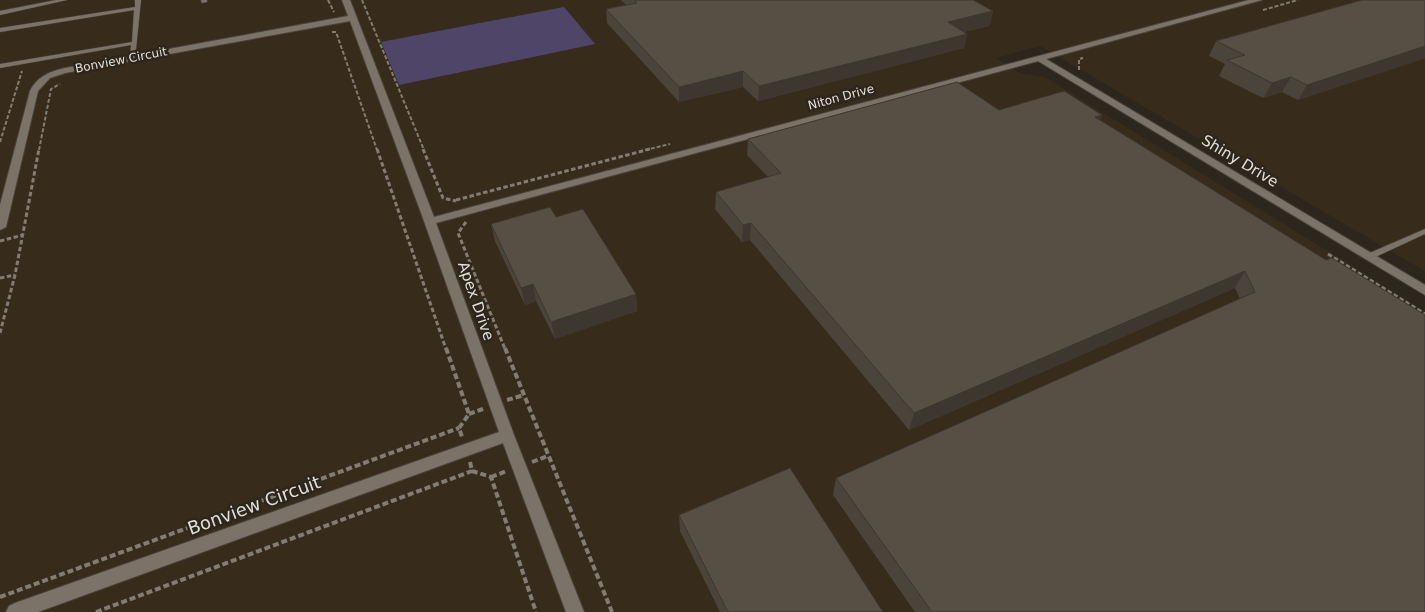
<svg xmlns="http://www.w3.org/2000/svg" width="1425" height="612" font-family="'DejaVu Sans',sans-serif">
  <style>
    .built { fill: #372c1c }
    .green { fill: #4e4569 }
    .lines { fill: none; stroke-linecap: round; stroke-linejoin: round }
    .service-casing { stroke: #4b443c; stroke-width: 1 }
    .minor-casing { stroke: #4b443c; stroke-width: 2 }
    .path-far2 { stroke: #827c73; stroke-width: 2; stroke-dasharray: 4 2; stroke-linecap: butt }
    .path-far1 { stroke: #827c73; stroke-width: 3; stroke-dasharray: 4.5 2.5; stroke-linecap: butt }
    .path { stroke: #827c73; stroke-width: 4; stroke-dasharray: 6 3; stroke-linecap: butt }
    .service { fill: #7b7367; fill-rule: evenodd }
    .minor { fill: #7b7367; fill-rule: evenodd }
    .wall { fill: #4b443a }
    .shaded-wall { fill: #3d3730 }
    .building { fill: #574f44; stroke: #3d3730 }
    .labels { text-anchor: middle; dominant-baseline: central; stroke-width: 5; stroke-linejoin: round; paint-order: stroke }
    .far-street-label { font-size: 12px; fill: #e3ded7; stroke: #2d261c }
    .street-label { font-size: 15px; fill: #e3ded7; stroke: #2d261c }
    .near-street-label { font-size: 18px; fill: #e3ded7; stroke: #2d261c }
  </style>
  <rect width="100%" height="100%" fill="#2d261c"/>
  <path class="built" d="M 0,0 L 1425,0 L 1425,271 L 1040,46 L 996,58 L 1020,73 L 1045,77 L 1425,311 L 1425,612 L 0,612 Z"/>
  <path class="green" d="M 564,7 L 595,44 L 399,85 L 381,42 Z"/>
  <g class="lines">
    <defs>
      <g id="service">
        <path d="M 56,0 L 67,0 L 0,15 L 0,11 Z"/>
        <path d="M 135,0 L 141,0 L 135,59 L 130,58 L 131,45 L 0,68 L 0,64 L 132,42 L 134,10 L 0,32 L 0,28 L 135,7 Z"/>
        <path d="M 201,0 L 207,0 L 207,2 L 202,3 Z"/>
        <path d="M 1425,229 L 1425,234 L 1371,259 L 1365,259 L 1364,257 L 1365,255 Z"/>
      </g>
      <path id="minor" d="M 342,0 L 350,0 L 434,217 L 1249,0 L 1262,0 L 1046,59 L 1425,285 L 1425,295 L 1038,61 L 436,223 L 514,435 L 584,612 L 566,612 L 503,443 L 38,612 L 6,612 L 9,606 L 15,603 L 499,432 L 424,221 L 350,21 L 65,73 L 50,78 L 38,91 L 6,227 L 0,230 L 0,205 L 30,91 C 38,76 49,72 65,68 L 348,16 Z"/>
    </defs>
    <use href="#service" class="service-casing"/>
    <use href="#minor" class="minor-casing"/>
    <g class="path-far2">
      <path d="M 328,0 L 334,12"/>
      <path d="M 362,0 L 424,150"/>
      <path d="M 1263,10 L 1298,0"/>
      <path d="M 332,32 L 336,32 L 377,150"/>
      <path d="M 1079,70 L 1079,59 L 1083,58"/>
      <path d="M 0,142 L 22,71"/>
      <path d="M 39,150 L 51,89 L 60,84"/>
      <path d="M 645,150 L 670,144"/>
    </g>
    <g class="path-far1">
      <path d="M 377,149 L 446,349"/>
      <path d="M 423,149 L 443,198 L 456,201"/>
      <path d="M 456,200 L 650,149"/>
      <path d="M 466,222 L 458,233 L 505,349"/>
      <path d="M 0,241 L 23,235"/>
      <path d="M 1328,254 L 1425,314"/>
      <path d="M 0,278 L 15,275"/>
      <path d="M 0,333 L 15,275 L 39,149"/>
    </g>
    <g class="path">
      <path d="M 446,348 L 469,414 L 459,428 L 462,437"/>
      <path d="M 505,348 L 612,612"/>
      <path d="M 507,400 L 524,395"/>
      <path d="M 469,414 L 483,409"/>
      <path d="M 470,462 L 472,471 L 491,477 L 536,612"/>
      <path d="M 532,462 L 548,456"/>
      <path d="M 491,477 L 507,471"/>
      <path d="M 0,597 L 459,428"/>
      <path d="M 96,612 L 472,471"/>
    </g>
    <use href="#service" class="service"/>
    <use href="#minor" class="minor"/>
  </g>
  <g class="wall">
    <path d="M 621,0 L 973,0 L 993,11 L 989,26 L 964,32 L 967,34 L 964,48 L 758,101 L 743,87 L 679,102 L 607,23 L 606,9 L 626,5 Z"/>
    <path d="M 1425,0 L 1425,58 L 1298,100 L 1282,92 L 1263,98 L 1219,76 L 1225,64 L 1209,56 L 1216,41 Z"/>
    <path d="M 999,110 L 1102,115 L 1100,120 L 1326,260 L 1425,612 L 915,612 L 833,495 L 836,478 L 1240,299 L 1235,288 L 909,430 L 750,240 L 742,242 L 715,209 L 716,192 L 768,177 L 747,155 L 748,139 Z"/>
    <path d="M 556,217 L 636,294 L 637,311 L 555,339 L 536,301 L 525,305 L 495,241 L 491,224 Z"/>
    <path d="M 679,515 L 883,612 L 720,612 L 680,531 Z"/>
  </g>
  <g class="shaded-wall">
    <path d="M 993,11 L 989,26 L 945,36 L 948,22 Z"/>
    <path d="M 967,34 L 964,48 L 758,101 L 759,86 Z"/>
    <path d="M 1425,46 L 1425,58 L 1298,100 L 1307,85 Z"/>
    <path d="M 743,71 L 743,87 L 679,102 L 679,87 Z"/>
    <path d="M 1291,77 L 1282,92 L 1263,98 L 1272,83 Z"/>
    <path d="M 1102,115 L 1096,131 L 1095,117 Z"/>
    <path d="M 751,223 L 750,240 L 742,242 L 743,225 Z"/>
    <path d="M 1245,271 L 1235,288 L 909,430 L 914,413 Z"/>
    <path d="M 533,284 L 536,301 L 525,305 L 521,288 Z"/>
    <path d="M 636,294 L 637,311 L 555,339 L 551,322 Z"/>
  </g>
  <g class="building">
    <path d="M 634,0 L 973,0 L 993,11 L 948,22 L 967,34 L 759,86 L 743,71 L 679,87 L 606,9 L 637,3 Z"/>
    <path d="M 1362,0 L 1425,0 L 1425,46 L 1307,85 L 1291,77 L 1272,83 L 1227,60 L 1245,55 L 1216,41 Z"/>
    <path d="M 957,82 L 999,110 L 1064,91 L 1102,115 L 1095,117 L 1326,260 L 1332,258 L 1425,315 L 1425,612 L 932,612 L 836,478 L 1255,292 L 1245,271 L 914,413 L 751,223 L 743,225 L 716,192 L 781,173 L 748,139 Z"/>
    <path d="M 550,207 L 556,217 L 583,209 L 636,294 L 551,322 L 533,284 L 521,288 L 491,224 Z"/>
    <path d="M 790,468 L 883,612 L 728,612 L 679,515 Z"/>
  </g>
  <g class="labels">
    <g class="far-street-label">
      <text transform="translate(121 60) rotate(-11)">Bonview Circuit</text>
      <text transform="translate(841 97) rotate(-15)">Niton Drive</text>
    </g>
    <g class="street-label">
      <text transform="translate(1240 161) rotate(31)">Shiny Drive</text>
      <text transform="translate(476 301) rotate(71)">Apex Drive</text>
    </g>
    <g class="near-street-label">
      <text transform="translate(254 505) rotate(-20)">Bonview Circuit</text>
    </g>
  </g>
</svg>
